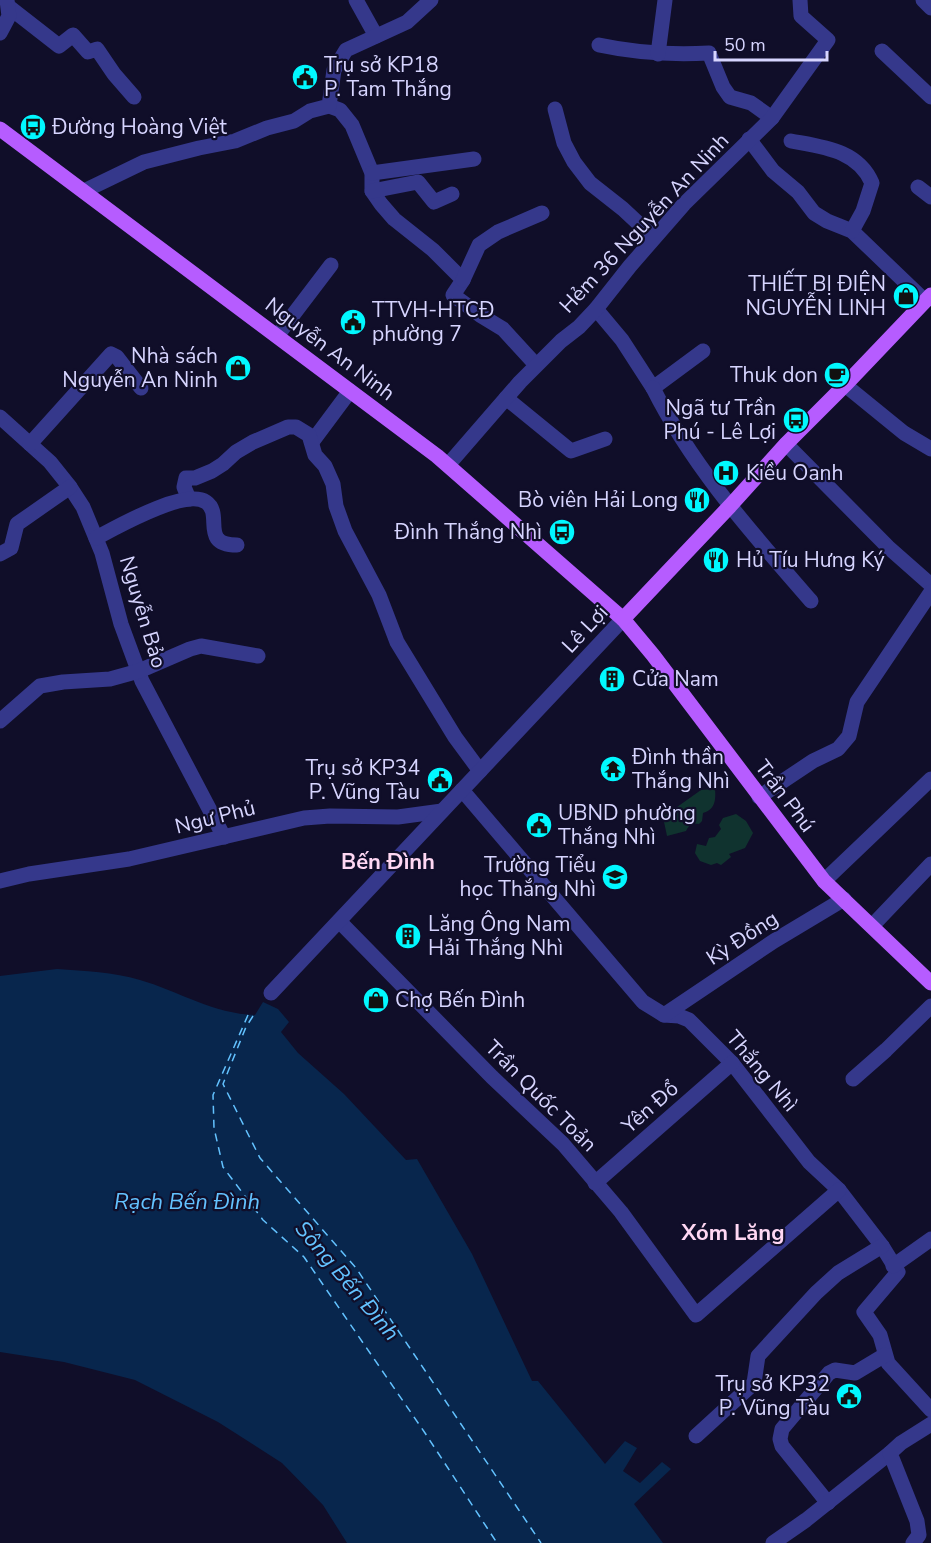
<svg xmlns="http://www.w3.org/2000/svg" width="931" height="1543" font-family="'Nunito Sans',sans-serif">
  <style>
    .green { fill: #10332f }
    .water { fill: #08264d }
    .lines { fill: none; stroke-linecap: round; stroke-linejoin: round }
    .ferry { stroke: #63c2ff; stroke-width: 1.5; stroke-dasharray: 8 6; stroke-linecap: butt }
    .minor { stroke: #35388b; stroke-width: 15 }
    .major { stroke: #b65cff; stroke-width: 15 }
    .labels { text-anchor: middle; dominant-baseline: central; stroke-width: 4.5; stroke-linejoin: round; paint-order: stroke }
    .poi-label { font-size: 21px; fill: #d7d5ff; stroke: #100e29; text-anchor: start }
    .street-label { font-size: 21px; fill: #d7d5ff; stroke: #100e29 }
    .neighbourhood-label { font-size: 22px; font-weight: bold; fill: #ffd7f3; stroke: #100e29 }
    .water-label { font-size: 22px; font-style: italic; fill: #63c2ff; stroke: #100e29 }
  </style>
  <rect width="100%" height="100%" fill="#100e29"/>
  <g class="green">
    <path d="M 715,789 C 716,800 715,810 703,813 L 702,821 L 699,824 C 692,823 689,825 686,831 L 667,836 L 663,817 L 701,790 Z"/>
    <path d="M 736,814 L 746,821 L 753,833 L 745,848 L 729,854 L 731,857 L 721,865 L 717,863 L 711,865 L 700,861 L 695,853 L 697,844 L 706,846 L 709,838 L 715,837 L 721,829 L 719,825 L 723,818 Z"/>
  </g>
  <path class="water" d="M 57,969 C 85,971 113,972 140,980 C 178,991 214,1014 255,1015 L 263,1002 L 278,1009 L 289,1022 L 281,1032 L 298,1053 L 344,1094 L 406,1160 L 417,1159 L 472,1254 L 532,1381 L 538,1381 L 605,1464 L 625,1441 L 637,1448 L 623,1471 L 640,1483 L 662,1462 L 671,1469 L 634,1504 L 663,1543 L 347,1543 L 323,1505 L 282,1463 L 218,1422 L 135,1380 L 64,1362 L 0,1352 L 0,976 Z"/>
  <g class="lines">
    <g class="ferry">
      <path d="M 248,1015 L 213,1095 L 214,1128 L 223,1167 L 263,1220 L 304,1257 L 425,1433 L 497,1543"/>
      <path d="M 253,1016 L 246,1027 L 223,1084 L 260,1158 L 356,1268 L 541,1543"/>
    </g>
    <g class="minor">
      <path d="M 356,0 L 376,36"/>
      <path d="M 923,0 L 931,8"/>
      <path d="M 9,7 L 59,46 L 73,35 L 88,52 L 97,49 L 114,74 L 134,97"/>
      <path d="M 0,33 L 9,16 L 7,0"/>
      <path d="M 599,45 C 636,53 672,55 709,53 L 723,87 L 730,97 L 751,103 L 772,118"/>
      <path d="M 882,51 L 931,97"/>
      <path d="M 658,54 L 665,0"/>
      <path d="M 329,106 L 340,110 L 352,125 L 372,173 L 372,191 L 381,204 L 394,219 L 433,250 L 463,280 L 453,295 L 480,315 L 503,329 L 536,365"/>
      <path d="M 555,109 L 564,143 L 574,162 L 590,183 L 623,209 L 654,238"/>
      <path d="M 749,139 L 773,171 L 798,192 L 814,213 L 827,221 L 852,231 L 925,301"/>
      <path d="M 791,141 C 823,147 858,150 872,183 L 863,211 L 852,231"/>
      <path d="M 372,173 L 474,159"/>
      <path d="M 918,187 L 931,197"/>
      <path d="M 84,191 L 144,162 L 199,148 L 235,141 L 267,128 L 294,121 L 310,111 L 329,106 L 334,70 L 346,50 L 407,22 L 431,0"/>
      <path d="M 372,191 L 418,182 L 434,202 L 452,194"/>
      <path d="M 463,280 L 479,245 L 498,232 L 542,213"/>
      <path d="M 596,309 L 622,340 L 653,388 L 703,351"/>
      <path d="M 277,336 L 331,265"/>
      <path d="M 845,385 L 904,433 L 931,449"/>
      <path d="M 653,388 C 693,468 753,534 811,601"/>
      <path d="M 506,398 L 571,451 L 605,439"/>
      <path d="M 0,417 L 50,462 L 70,487 L 83,507 L 102,553 L 121,624 L 142,681 L 224,837"/>
      <path d="M 312,442 L 350,391"/>
      <path d="M 30,444 L 111,354 L 117,357 L 141,388"/>
      <path d="M 786,444 L 888,547 L 931,585"/>
      <path d="M 448,465 L 520,382 L 561,341 L 579,327 L 596,309 L 630,266 L 684,204 L 772,118 L 828,40 L 801,16 L 800,0"/>
      <path d="M 189,499 L 184,487 L 186,478 L 195,478 L 212,471 L 223,464 L 236,452 L 253,442 L 288,427 L 296,427 L 309,435 L 315,455 L 325,466 L 333,484 L 336,506 L 345,531 L 379,595 L 397,642 L 455,737 L 480,771"/>
      <path d="M 96,538 C 117,527 185,488 206,502 C 224,514 199,545 237,545"/>
      <path d="M 0,554 L 11,548 L 17,524 L 70,487"/>
      <path d="M 0,721 L 40,686 L 63,682 L 110,679 L 139,671 L 190,649 L 201,646 L 258,656"/>
      <path d="M 462,790 L 643,1002 L 664,1015 L 679,1016 L 689,1020 L 732,1063 L 809,1162 L 839,1190 L 882,1246 L 898,1272 L 864,1312 L 880,1335 L 888,1363 L 931,1410"/>
      <path d="M 759,797 L 813,761 L 838,749 L 849,736 L 857,702 L 931,592"/>
      <path d="M 0,881 L 29,874 L 129,859 L 304,818 L 330,816 L 398,817 L 442,811"/>
      <path d="M 824,881 L 931,779"/>
      <path d="M 339,921 L 492,1077 L 563,1144 L 621,1212 L 696,1315 L 839,1190"/>
      <path d="M 872,926 L 931,864"/>
      <path d="M 271,993 L 623,619"/>
      <path d="M 664,1015 L 774,941 L 844,899"/>
      <path d="M 853,1079 L 886,1050 L 931,1006"/>
      <path d="M 595,1183 L 732,1063"/>
      <path d="M 893,1266 L 931,1239"/>
      <path d="M 696,1436 L 754,1383 L 758,1356 L 816,1293 L 838,1273 L 882,1246"/>
      <path d="M 828,1503 L 782,1446 L 780,1439 L 782,1429 L 829,1373 L 835,1370 L 855,1373 L 885,1355"/>
      <path d="M 773,1543 L 806,1520 L 890,1453"/>
      <path d="M 913,1543 L 919,1535 L 917,1521 L 890,1453 L 901,1443 L 931,1424"/>
    </g>
    <g class="major">
      <path d="M 0,129 L 437,456 L 623,619 L 653,655 L 824,881 L 931,983"/>
      <path d="M 623,619 L 730,506 L 786,444 L 845,385 L 931,295"/>
    </g>
  </g>
  <defs>
    <symbol id="civic-disc" viewBox="-11 -11 22 22"><circle r="9.5" fill="#01f8ff" stroke="#100e29"/><path d="M-.6-6.5H3V-4.5H.6V-3L4-1V1h2V6H-6V1h2V-1L-.6-3ZM-1.2 2.5V6h2.4V2.5Z" fill="#111"/></symbol>
    <symbol id="bus-disc" viewBox="-11 -11 22 22"><circle r="9.5" fill="#01f8ff" stroke="#100e29"/><path d="M-5-6H5V4H4V6H2V4H-2V6H-4V4H-5ZM-3.5-4V0h7V-4ZM-3.5 1.2v1.5H-2V1.2ZM2 1.2v1.5H3.5V1.2Z" fill="#111"/></symbol>
    <symbol id="shop-disc" viewBox="-11 -11 22 22"><circle r="9.5" fill="#01f8ff" stroke="#100e29"/><path d="M-5-2.5h2.3a2.7 3.5 0 0 1 5.4 0H5L5.5 6h-11ZM-1.5-2.5h3a1.5 2.3 0 0 0-3 0Z" fill="#111"/></symbol>
    <symbol id="cafe-disc" viewBox="-11 -11 22 22"><circle r="9.5" fill="#01f8ff" stroke="#100e29"/><path d="M-5.5-4.5H6V0H3Q3 3.5 0 3.5H-2.5Q-5.5 3.5-5.5 0ZM3-3.2v2h1.7v-2ZM-6 4.5H4V6H-6Z" fill="#111"/></symbol>
    <symbol id="hospital-disc" viewBox="-11 -11 22 22"><circle r="9.5" fill="#01f8ff" stroke="#100e29"/><path d="M-5-5h3v3.5h4V-5h3V5h-3V1.5h-4V5h-3Z" fill="#111"/></symbol>
    <symbol id="restaurant-disc" viewBox="-11 -11 22 22"><circle r="9.5" fill="#01f8ff" stroke="#100e29"/><path d="M-5-6h1v4h1v-4h1v4h1v-4h1v5L-1.5 .5V6h-2V.5L-5-1ZM5-6V6H3V1.5H1.5Q1.5-4 5-6Z" fill="#111"/></symbol>
    <symbol id="building-disc" viewBox="-11 -11 22 22"><circle r="9.5" fill="#01f8ff" stroke="#100e29"/><path d="M-4-6H4V6H1V3H-1V6H-4ZM-2.5-4.3h1.7v1.8h-1.7ZM.8-4.3h1.7v1.8H.8ZM-2.5-1h1.7V.8h-1.7ZM.8-1h1.7V.8H.8Z" fill="#111"/></symbol>
    <symbol id="temple-disc" viewBox="-11 -11 22 22"><circle r="9.5" fill="#01f8ff" stroke="#100e29"/><path d="M0-6L5-2H3V0L6.5 2.5H4V6H1.5V3h-3V6H-4V2.5H-6.5L-3 0V-2H-5Z" fill="#111"/></symbol>
    <symbol id="school-disc" viewBox="-11 -11 22 22"><circle r="9.5" fill="#01f8ff" stroke="#100e29"/><path d="M0-5L7-2L0 1L-7-2ZM-4 1L0 2.5L4 1V4Q0 6-4 4Z" fill="#111"/></symbol>
  </defs>
  <g fill-rule="evenodd">
    <use href="#civic-disc" x="290" y="62" width="30" height="30"/>
    <use href="#bus-disc" x="18" y="112" width="30" height="30"/>
    <use href="#shop-disc" x="891" y="281" width="30" height="30"/>
    <use href="#civic-disc" x="338" y="307" width="30" height="30"/>
    <use href="#shop-disc" x="223" y="353" width="30" height="30"/>
    <use href="#cafe-disc" x="822" y="360" width="30" height="30"/>
    <use href="#bus-disc" x="781" y="405" width="30" height="30"/>
    <use href="#hospital-disc" x="711" y="458" width="30" height="30"/>
    <use href="#restaurant-disc" x="682" y="485" width="30" height="30"/>
    <use href="#bus-disc" x="547" y="517" width="30" height="30"/>
    <use href="#restaurant-disc" x="701" y="545" width="30" height="30"/>
    <use href="#building-disc" x="597" y="664" width="30" height="30"/>
    <use href="#temple-disc" x="598" y="754" width="30" height="30"/>
    <use href="#civic-disc" x="425" y="765" width="30" height="30"/>
    <use href="#civic-disc" x="524" y="810" width="30" height="30"/>
    <use href="#school-disc" x="600" y="862" width="30" height="30"/>
    <use href="#building-disc" x="393" y="921" width="30" height="30"/>
    <use href="#shop-disc" x="361" y="985" width="30" height="30"/>
    <use href="#civic-disc" x="834" y="1381" width="30" height="30"/>
  </g>
  <g class="labels">
    <g class="poi-label">
      <text x="324" y="65">Trụ sở KP18<tspan x="324" dy="24">P. Tam Thắng</tspan></text>
      <text x="52" y="127">Đường Hoàng Việt</text>
      <text x="886" y="284" text-anchor="end">THIẾT BỊ ĐIỆN<tspan x="886" dy="24">NGUYỄN LINH</tspan></text>
      <text x="372" y="310">TTVH-HTCĐ<tspan x="372" dy="24">phường 7</tspan></text>
      <text x="218" y="356" text-anchor="end">Nhà sách<tspan x="218" dy="24">Nguyễn An Ninh</tspan></text>
      <text x="818" y="375" text-anchor="end">Thuk don</text>
      <text x="776" y="408" text-anchor="end">Ngã tư Trần<tspan x="776" dy="24">Phú - Lê Lợi</tspan></text>
      <text x="746" y="473">Kiều Oanh</text>
      <text x="678" y="500" text-anchor="end">Bò viên Hải Long</text>
      <text x="542" y="532" text-anchor="end">Đình Thắng Nhì</text>
      <text x="736" y="560">Hủ Tíu Hưng Ký</text>
      <text x="632" y="679">Cửa Nam</text>
      <text x="632" y="757">Đình thần<tspan x="632" dy="24">Thắng Nhì</tspan></text>
      <text x="420" y="768" text-anchor="end">Trụ sở KP34<tspan x="420" dy="24">P. Vũng Tàu</tspan></text>
      <text x="558" y="813">UBND phường<tspan x="558" dy="24">Thắng Nhì</tspan></text>
      <text x="596" y="865" text-anchor="end">Trường Tiểu<tspan x="596" dy="24">học Thắng Nhì</tspan></text>
      <text x="428" y="924">Lăng Ông Nam<tspan x="428" dy="24">Hải Thắng Nhì</tspan></text>
      <text x="395" y="1000">Chợ Bến Đình</text>
      <text x="830" y="1384" text-anchor="end">Trụ sở KP32<tspan x="830" dy="24">P. Vũng Tàu</tspan></text>
    </g>
    <g class="street-label">
      <text transform="translate(644 223) rotate(-47)">Hẻm 36 Nguyễn An Ninh</text>
      <text transform="translate(330 349) rotate(37)">Nguyễn An Ninh</text>
      <text transform="translate(143 612) rotate(73)">Nguyễn Bảo</text>
      <text transform="translate(585 629) rotate(-47)">Lê Lợi</text>
      <text transform="translate(785 796) rotate(53)">Trần Phú</text>
      <text transform="translate(215 817) rotate(-14)">Ngư Phủ</text>
      <text transform="translate(742 938) rotate(-33)">Kỳ Đồng</text>
      <text transform="translate(762 1071) rotate(50)">Thắng Nhì</text>
      <text transform="translate(541 1096) rotate(45)">Trần Quốc Toản</text>
      <text transform="translate(650 1107) rotate(-41)">Yên Đổ</text>
    </g>
    <g class="neighbourhood-label">
      <text x="388" y="862">Bến Đình</text>
      <text x="733" y="1233">Xóm Lăng</text>
    </g>
    <g class="water-label">
      <text x="187" y="1202">Rạch Bến Đình</text>
      <text transform="translate(347 1281) rotate(50)">Sông Bến Đình</text>
    </g>
  </g>
  <path d="M715 51v9h112v-9" fill="none" stroke="#d7d5ff" stroke-width="3"/>
  <text x="724" y="51" font-size="18" fill="#d7d5ff" stroke="#100e29" stroke-width="4.5" paint-order="stroke">50 m</text>
</svg>
